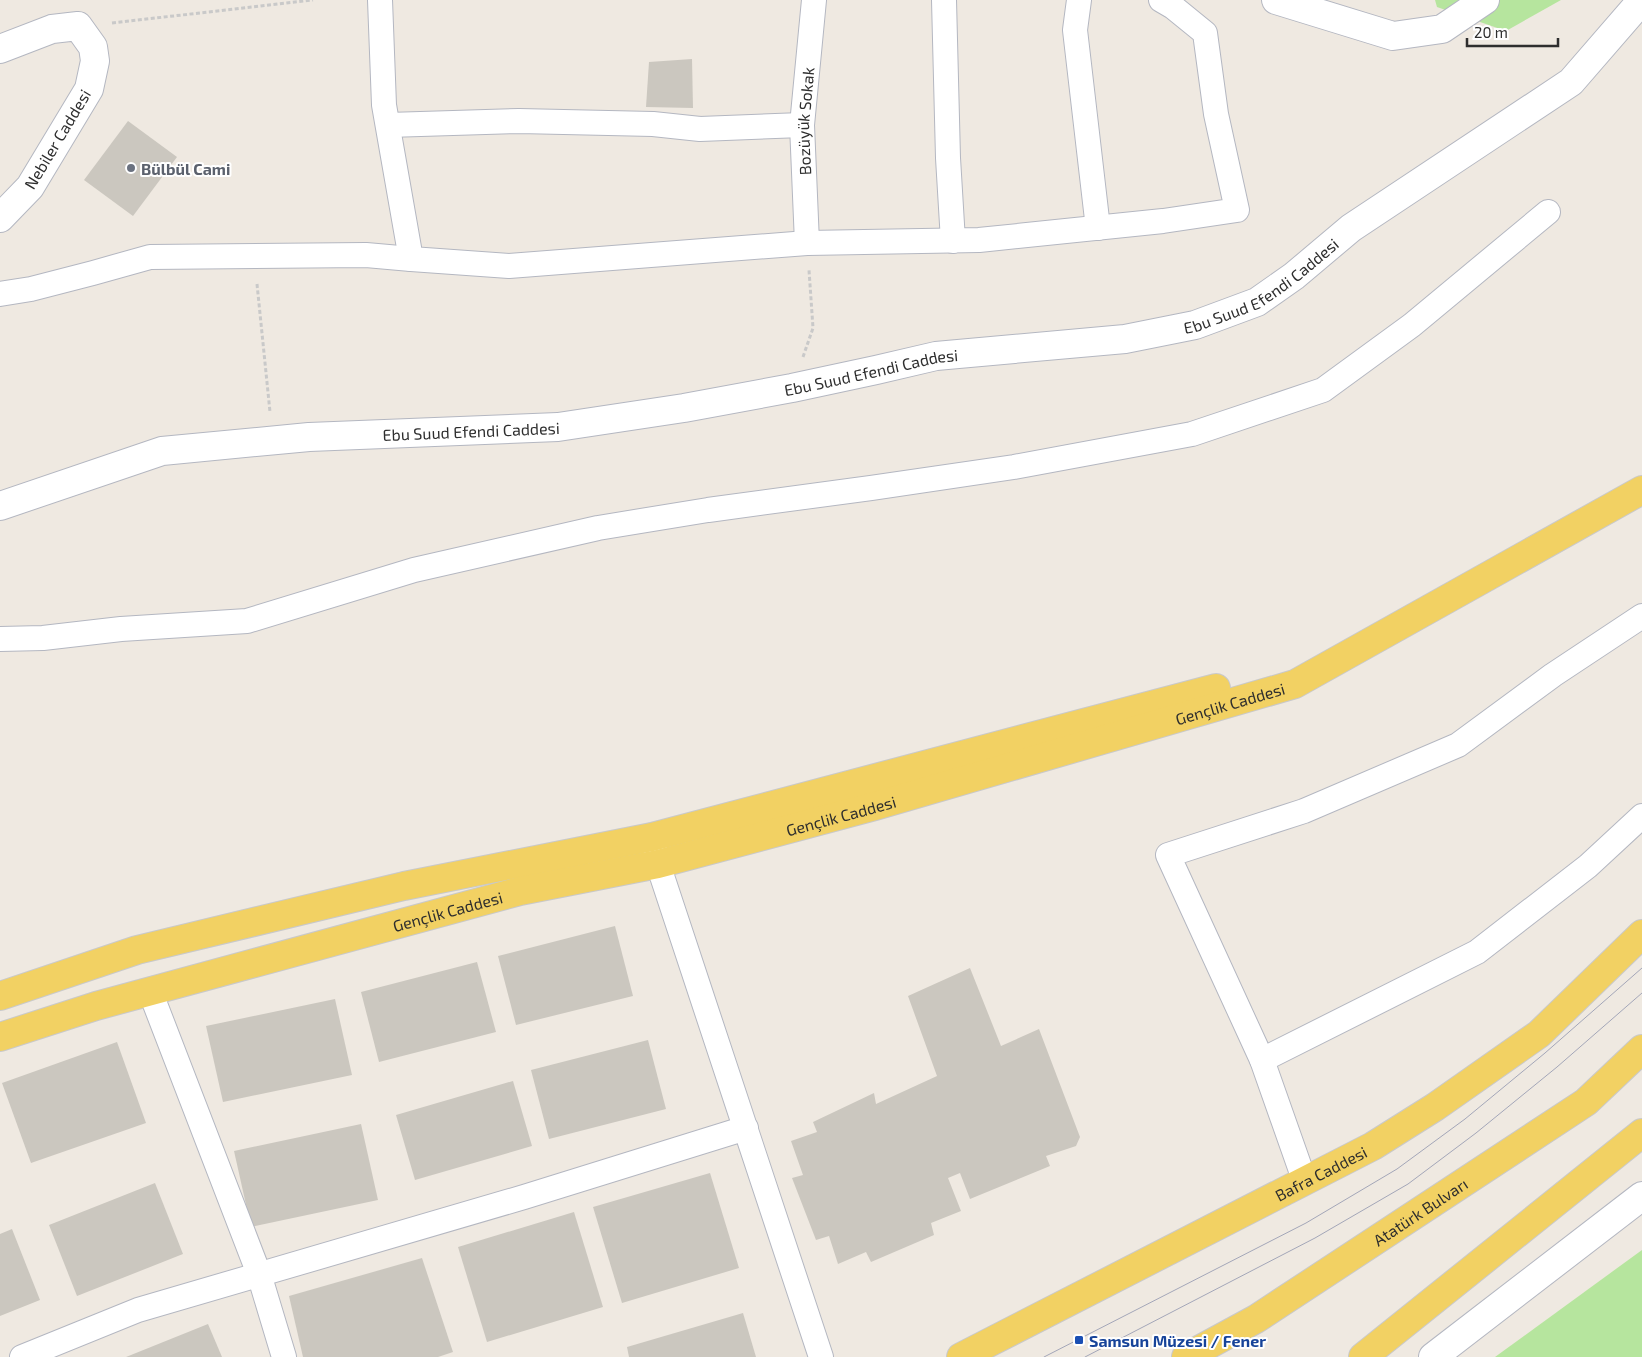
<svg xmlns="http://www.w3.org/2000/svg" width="1642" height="1357" font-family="'Exo 2',sans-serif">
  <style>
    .green { fill: #b6e59e }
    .building { fill: #cbc7bf }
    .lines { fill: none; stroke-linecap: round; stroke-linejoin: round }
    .minor-casing { stroke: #b4b7c1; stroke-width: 26 }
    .tertiary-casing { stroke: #b4b7c1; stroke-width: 30 }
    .secondary-casing { stroke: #b4b7c1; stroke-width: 30 }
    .primary-casing { stroke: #c9c9c9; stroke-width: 30 }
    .path { stroke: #c9c9c9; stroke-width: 3; stroke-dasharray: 4 2.5; stroke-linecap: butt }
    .minor { stroke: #fff; stroke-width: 24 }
    .tertiary { stroke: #fff; stroke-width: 28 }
    .secondary { stroke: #fff; stroke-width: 28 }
    .primary { stroke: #f2d163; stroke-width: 28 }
    .tram { stroke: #a3a6b8; stroke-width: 1 }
    .worship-dot { fill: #6b7280; stroke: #fff; stroke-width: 2 }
    .transit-dot { fill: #1a4fb4; stroke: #fff; stroke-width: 2 }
    .labels { text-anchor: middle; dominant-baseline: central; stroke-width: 4; stroke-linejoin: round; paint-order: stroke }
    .street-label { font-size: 16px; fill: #2e2e2e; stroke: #fff }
    .worship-label { font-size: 16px; font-weight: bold; fill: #5b616d; stroke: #fff; text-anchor: start }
    .transit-label { font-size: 16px; font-weight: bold; fill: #164399; stroke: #fff; text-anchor: start }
  </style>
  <rect width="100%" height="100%" fill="#efe9e1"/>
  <g class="green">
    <path d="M 1435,0 L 1561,0 L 1506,31 L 1437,7 Z"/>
    <path d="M 1642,1250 L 1642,1357 L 1495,1357 Z"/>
  </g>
  <g class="building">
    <path d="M 692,59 L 693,108 L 646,107 L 649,62 Z"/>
    <path d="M 128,121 L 177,157 L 133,216 L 84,180 Z"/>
    <path d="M 615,926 L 633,996 L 516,1025 L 498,956 Z"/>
    <path d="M 477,962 L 496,1032 L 379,1062 L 361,992 Z"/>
    <path d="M 970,968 L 1001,1046 L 1039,1029 L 1080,1137 L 1076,1146 L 1046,1156 L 1050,1166 L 970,1199 L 960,1173 L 948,1178 L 961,1211 L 931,1223 L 934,1235 L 871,1262 L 866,1252 L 838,1264 L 829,1236 L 816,1240 L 792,1178 L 803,1175 L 791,1141 L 817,1132 L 813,1122 L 874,1093 L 876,1104 L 937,1076 L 908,996 Z"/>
    <path d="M 335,999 L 352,1075 L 223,1102 L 206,1026 Z"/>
    <path d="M 648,1040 L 666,1109 L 549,1139 L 531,1070 Z"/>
    <path d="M 117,1042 L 146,1123 L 31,1163 L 2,1083 Z"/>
    <path d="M 513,1081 L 532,1146 L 415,1180 L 396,1115 Z"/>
    <path d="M 361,1124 L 378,1200 L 251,1227 L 234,1151 Z"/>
    <path d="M 710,1173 L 739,1268 L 622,1303 L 593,1207 Z"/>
    <path d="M 155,1183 L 183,1254 L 77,1296 L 49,1225 Z"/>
    <path d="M 574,1212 L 603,1307 L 487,1342 L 458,1247 Z"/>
    <path d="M 12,1229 L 40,1300 L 0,1316 L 0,1234 Z"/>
    <path d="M 422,1258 L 453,1352 L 438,1357 L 303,1357 L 289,1296 Z"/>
    <path d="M 743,1313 L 756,1357 L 629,1357 L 627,1347 Z"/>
    <path d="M 208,1324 L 222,1357 L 126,1357 Z"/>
  </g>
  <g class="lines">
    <defs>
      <g id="minor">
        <path d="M 380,0 L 384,105 L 411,259 L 509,266 L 807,243 L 979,240 L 1163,221 L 1237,210 L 1216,114 L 1205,33 L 1173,7 L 1161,0"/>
        <path d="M 944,0 L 948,158 L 953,241"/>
        <path d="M 1079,0 L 1075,30 L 1098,228"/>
        <path d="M 388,125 L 519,121 L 653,124 L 700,129 L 802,125"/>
        <path id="s1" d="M 807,243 L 802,125 L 814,0"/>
        <path d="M 0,294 L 31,289 L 93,273 L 150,257 L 366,255 L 411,259"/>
        <path d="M 0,639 L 43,638 L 121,629 L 247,621 L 414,570 L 598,528 L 708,510 L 871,488 L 1014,467 L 1192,434 L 1323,390 L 1412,325 L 1548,212"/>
        <path d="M 654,846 L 658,864 L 821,1357"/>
        <path d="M 150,991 L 259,1274 L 284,1357"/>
        <path d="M 1262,1060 L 1477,952 L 1588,866 L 1642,816"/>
        <path d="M 1305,1182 L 1262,1060 L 1168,855 L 1304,811 L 1458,745 L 1553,675 L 1642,616"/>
        <path d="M 22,1357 L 138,1310 L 524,1197 L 746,1128"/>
      </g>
      <g id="tertiary">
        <path d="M 1276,0 L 1393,36 L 1442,29 L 1485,0"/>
        <path d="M 0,49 L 52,29 L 78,26 L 93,47 L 95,61 L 89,89 L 30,187 L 0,218"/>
        <path id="s2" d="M 0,506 L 162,451 L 309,437 L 558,427 L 684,408 L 792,388 L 876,370 L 936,356 L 1125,339 L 1195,325 L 1257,302 L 1294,276 L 1351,228 L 1571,82 L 1642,0"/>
      </g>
      <path id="secondary" d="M 1433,1357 L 1642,1196"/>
      <g id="primary">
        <path d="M 0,996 L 137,950 L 404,886 L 652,837 L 1216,688"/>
        <path id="s3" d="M 0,1037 L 96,1006 L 520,891 L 658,864 L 875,806 L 1295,684 L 1642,490"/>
        <path id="s4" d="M 961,1357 L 1373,1146 L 1435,1107 L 1539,1034 L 1642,934"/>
        <path id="s5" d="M 1186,1357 L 1256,1319 L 1586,1102 L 1642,1049"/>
        <path d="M 1363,1357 L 1642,1133"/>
      </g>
    </defs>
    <use href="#minor" class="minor-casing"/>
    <use href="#tertiary" class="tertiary-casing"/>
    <use href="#secondary" class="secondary-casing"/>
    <use href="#primary" class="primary-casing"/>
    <g class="path">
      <path d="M 112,23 L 313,0"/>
      <path d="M 257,284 L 270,412"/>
      <path d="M 803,357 L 813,328 L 809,270"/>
    </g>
    <use href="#minor" class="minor"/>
    <use href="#tertiary" class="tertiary"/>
    <use href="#secondary" class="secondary"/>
    <use href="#primary" class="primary"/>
    <g class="tram">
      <path d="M 1044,1357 L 1306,1223 L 1397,1169 L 1465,1119 L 1545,1053 L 1642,968"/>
      <path d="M 1085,1357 L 1315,1238 L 1408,1184 L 1476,1133 L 1557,1067 L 1642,993"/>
    </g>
  </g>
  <circle class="worship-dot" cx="131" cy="168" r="5"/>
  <rect class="transit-dot" x="1074" y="1335" width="10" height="10" rx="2.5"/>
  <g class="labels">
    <g class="street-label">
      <text stroke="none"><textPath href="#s1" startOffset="122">Bozüyük Sokak</textPath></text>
      <text transform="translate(57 139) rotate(-59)">Nebiler Caddesi</text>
      <text stroke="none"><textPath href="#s2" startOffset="1291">Ebu Suud Efendi Caddesi</textPath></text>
      <text stroke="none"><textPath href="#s2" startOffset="886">Ebu Suud Efendi Caddesi</textPath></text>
      <text stroke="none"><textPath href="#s2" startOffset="481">Ebu Suud Efendi Caddesi</textPath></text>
      <text stroke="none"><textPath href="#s3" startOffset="1275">Gençlik Caddesi</textPath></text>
      <text stroke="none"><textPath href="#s3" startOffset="870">Gençlik Caddesi</textPath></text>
      <text stroke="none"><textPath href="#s3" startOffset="465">Gençlik Caddesi</textPath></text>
      <text stroke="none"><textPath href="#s4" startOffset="404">Bafra Caddesi</textPath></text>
      <text stroke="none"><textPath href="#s5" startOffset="276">Atatürk Bulvarı</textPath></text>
    </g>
    <g class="worship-label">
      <text x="141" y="168">Bülbül Cami</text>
    </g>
    <g class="transit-label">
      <text x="1089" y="1340">Samsun Müzesi / Fener</text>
    </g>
  </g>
  <path d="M1467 38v8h91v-8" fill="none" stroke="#2e2e2e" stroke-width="2.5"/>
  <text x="1474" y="38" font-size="15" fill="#2e2e2e" stroke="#ffffff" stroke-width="4" paint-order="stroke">20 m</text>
</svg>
